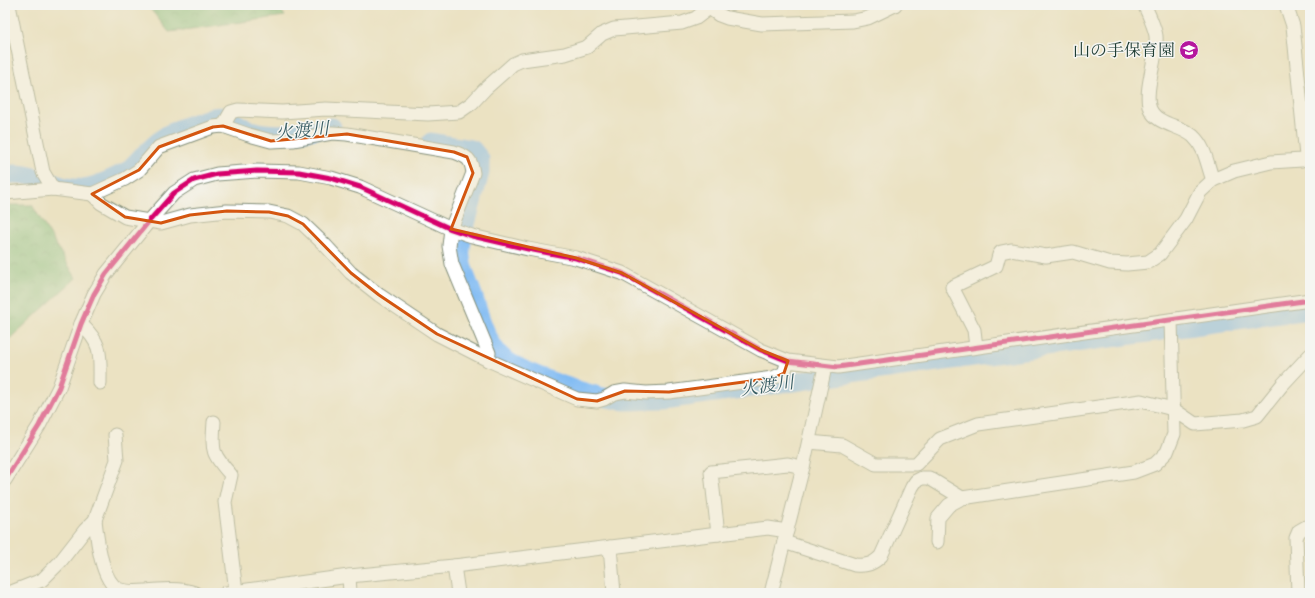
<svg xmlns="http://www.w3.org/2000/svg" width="1315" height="598" font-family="Cardo,'Noto Serif JP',serif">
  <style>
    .forest { fill: url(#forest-crowns); stroke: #4e7d59 }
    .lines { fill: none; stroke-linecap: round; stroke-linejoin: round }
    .river { stroke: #82bcf3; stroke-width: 19 }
    .minor-casing { stroke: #85907b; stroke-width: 15 }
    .minor { stroke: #fff; stroke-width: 13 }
    .cycleway-casing { stroke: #f6f6f2; stroke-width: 8 }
    .cycleway { stroke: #d6006c; stroke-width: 5 }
    .marked { fill: none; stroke: #d45610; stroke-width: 3; stroke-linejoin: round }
    .labels { text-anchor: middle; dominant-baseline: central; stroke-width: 3; stroke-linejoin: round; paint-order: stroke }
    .poi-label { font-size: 17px; fill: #1f3d34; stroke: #f6f6f2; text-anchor: end }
    .water-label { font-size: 18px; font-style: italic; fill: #385d64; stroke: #f6f6f2 }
  </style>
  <defs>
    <pattern id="forest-crowns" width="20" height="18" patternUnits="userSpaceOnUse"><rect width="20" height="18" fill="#7dbd7e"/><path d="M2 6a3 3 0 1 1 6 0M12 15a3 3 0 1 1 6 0" fill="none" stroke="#669b68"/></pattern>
  </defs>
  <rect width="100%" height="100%" fill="#f6f6f2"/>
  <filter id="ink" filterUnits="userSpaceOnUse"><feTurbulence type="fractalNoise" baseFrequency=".025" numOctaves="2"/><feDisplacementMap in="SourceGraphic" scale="8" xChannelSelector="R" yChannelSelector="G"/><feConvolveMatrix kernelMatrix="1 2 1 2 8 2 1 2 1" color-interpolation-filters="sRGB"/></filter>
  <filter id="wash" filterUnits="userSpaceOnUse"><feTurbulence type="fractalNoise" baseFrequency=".012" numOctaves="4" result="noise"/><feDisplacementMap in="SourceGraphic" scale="16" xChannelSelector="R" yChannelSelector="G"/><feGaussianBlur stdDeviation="0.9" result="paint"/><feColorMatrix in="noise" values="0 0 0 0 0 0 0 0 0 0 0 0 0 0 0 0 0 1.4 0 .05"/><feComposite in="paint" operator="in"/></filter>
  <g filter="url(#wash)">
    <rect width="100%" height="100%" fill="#ebe2c2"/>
    <g class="forest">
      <path d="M 147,5 L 277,5 L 285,16 L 169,32 Z"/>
      <path d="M 5,205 L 32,205 L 76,278 L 5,343 Z"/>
    </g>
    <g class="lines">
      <g class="river">
        <path d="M 431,142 L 472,149 L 480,159 L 480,173 L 466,224"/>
        <path d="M 5,175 C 32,169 58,191 84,188 C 96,186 117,177 127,171 C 132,167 137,161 142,156 C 150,149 158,141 167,135 C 176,129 199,121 209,118 C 228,111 236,126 251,130 C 278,138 305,131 332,127"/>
        <path d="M 462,242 C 457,260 467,278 473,295 C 479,314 485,337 498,353 C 514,372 599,399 625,401 C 638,401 651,400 664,400 L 1162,331"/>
        <path d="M 1179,328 L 1310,310"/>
      </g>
    </g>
  </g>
  <g filter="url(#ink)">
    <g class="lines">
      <defs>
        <g id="minor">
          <path d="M 9,5 L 43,172 L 53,189"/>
          <path d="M 1144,5 C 1148,12 1155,29 1156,36 C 1158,57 1143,91 1150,109 C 1157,125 1180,125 1193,136 C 1206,148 1207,165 1213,180"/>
          <path d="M 709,8 L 719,15 L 727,18 L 762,24 L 853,21 L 868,18 L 895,5"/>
          <path d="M 223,126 L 231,112 L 238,110 L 282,112 L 326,109 L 428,114 L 459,112 L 472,103 L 485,89 L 513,64 L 522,60 L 565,54 L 587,47 L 602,34 L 614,29 L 682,23 L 696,18 L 709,8 L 710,5"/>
          <path d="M 5,193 L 53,189 L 92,194 L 125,179 L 139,170 L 159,147 L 213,127 L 223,126 L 249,135 L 271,141 L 293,140 L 332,133 L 347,134 L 454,152 C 467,157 471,158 473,173 L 451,229 L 449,246 L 452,264 L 489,353 L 488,360"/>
          <path d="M 92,194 L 101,203 L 125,217 L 161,223 L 190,215 L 227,211 L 269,212 L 288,216 L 303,224 L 326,246 L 351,273 L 379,295 L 437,334 L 488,360 L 577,399 L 597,401 L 604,399 L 614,393 L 625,391 L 646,393 L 669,392 L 773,378 L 784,373 L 788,361"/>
          <path d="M 81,324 C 103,345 100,354 100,383"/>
          <path d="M 976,347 L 974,330 L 952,287 L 996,266 L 999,255 L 1001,252 L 1011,250 L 1046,256 L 1073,252 L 1110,263 L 1127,264 L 1148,262 L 1160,254 L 1186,219 L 1200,192 L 1213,180 L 1234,171 L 1271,162 L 1302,160 L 1306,156 L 1293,26 L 1286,5"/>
          <path d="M 214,422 C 212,451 211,453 231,475 L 225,502 L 236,592"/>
          <path d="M 809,442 L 842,445 L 876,464 L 916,464 L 940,439 L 978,424 L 1141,401 L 1173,409 L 1195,424 L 1243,420 L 1257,416 L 1282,385 L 1310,355"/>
          <path d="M 5,480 L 39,426 L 59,387 L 81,324 L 94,294 L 106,274 L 150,220 L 174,193 L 194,180 L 217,174 L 257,171 L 299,172 L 331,178 L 360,187 L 451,229 L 472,236 L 528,249 L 576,258 L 622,273 L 761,350 L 788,361 L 838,367 L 1310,300"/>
          <path d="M 95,520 C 97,538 101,580 118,589 C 127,593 148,591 158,590 C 170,589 184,589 195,593"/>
          <path d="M 718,534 L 711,472 L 788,464 L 803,467"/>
          <path d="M 784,542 L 855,565 C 867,566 873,564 881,556 L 912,487 L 916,481 L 922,478 L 929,478 L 962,498 L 1134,472 L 1155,464 L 1167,452 L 1174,434 L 1171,320"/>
          <path d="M 937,542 L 938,518 L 949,505 L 962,498"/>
          <path d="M 610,547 L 614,593"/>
          <path d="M 454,566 L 458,593"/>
          <path d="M 349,576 L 350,593"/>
          <path d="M 9,593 L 42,580 L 60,562 L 85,530 L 95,520 L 117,460 L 115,435"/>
          <path d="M 226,593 L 349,576 L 454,566 L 768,528 L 787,531"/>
          <path d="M 771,593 L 803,467 L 825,367"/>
          <path d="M 1298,593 L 1296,538 L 1299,531 L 1306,527"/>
        </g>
      </defs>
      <use href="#minor" class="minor-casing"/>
      <use href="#minor" class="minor"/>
      <defs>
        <path id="cycleway" d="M 5,480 L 39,426 L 59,387 L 81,324 L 94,294 L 106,274 L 150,220 L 174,193 L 194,180 L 217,174 L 257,171 L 299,172 L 331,178 L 360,187 L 451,229 L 472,236 L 528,249 L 576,258 L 622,273 L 761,350 L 788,361 L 838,367 L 1310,300"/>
      </defs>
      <use href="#cycleway" class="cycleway-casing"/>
      <use href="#cycleway" class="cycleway"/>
    </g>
  </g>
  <path d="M0 0H1315V598H0ZM 223,126 L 271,141 L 347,134 L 454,152 L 467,157 L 473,173 L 451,229 L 576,258 L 622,273 L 761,350 L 788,361 L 784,373 L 773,378 L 669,392 L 625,391 L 597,401 L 577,399 L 437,334 L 379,295 L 351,273 L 303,224 L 288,216 L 269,212 L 227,211 L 190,215 L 161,223 L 125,217 L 92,194 L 139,170 L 159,147 L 213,127 Z" fill="#ebe2c2" fill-opacity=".55" fill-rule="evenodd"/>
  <path class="marked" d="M 223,126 L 271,141 L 347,134 L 454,152 L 467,157 L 473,173 L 451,229 L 576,258 L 622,273 L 761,350 L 788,361 L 784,373 L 773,378 L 669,392 L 625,391 L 597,401 L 577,399 L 437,334 L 379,295 L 351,273 L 303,224 L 288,216 L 269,212 L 227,211 L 190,215 L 161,223 L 125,217 L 92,194 L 139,170 L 159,147 L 213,127 Z"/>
  <defs>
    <symbol id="school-disc" viewBox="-11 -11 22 22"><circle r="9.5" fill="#b5179e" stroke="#f6f6f2"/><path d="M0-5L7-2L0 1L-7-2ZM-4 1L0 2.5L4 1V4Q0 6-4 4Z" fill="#fff"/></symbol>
  </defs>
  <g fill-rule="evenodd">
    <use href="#school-disc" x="1178" y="39" width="22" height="22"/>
  </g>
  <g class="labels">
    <g class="poi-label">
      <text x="1175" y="50">山の手保育園</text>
    </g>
    <g class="water-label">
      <text transform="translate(302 131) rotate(-5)">火渡川</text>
      <text transform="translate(767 386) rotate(-8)">火渡川</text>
    </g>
  </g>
  <rect width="1315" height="598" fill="none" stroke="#f6f6f2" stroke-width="20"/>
</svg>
